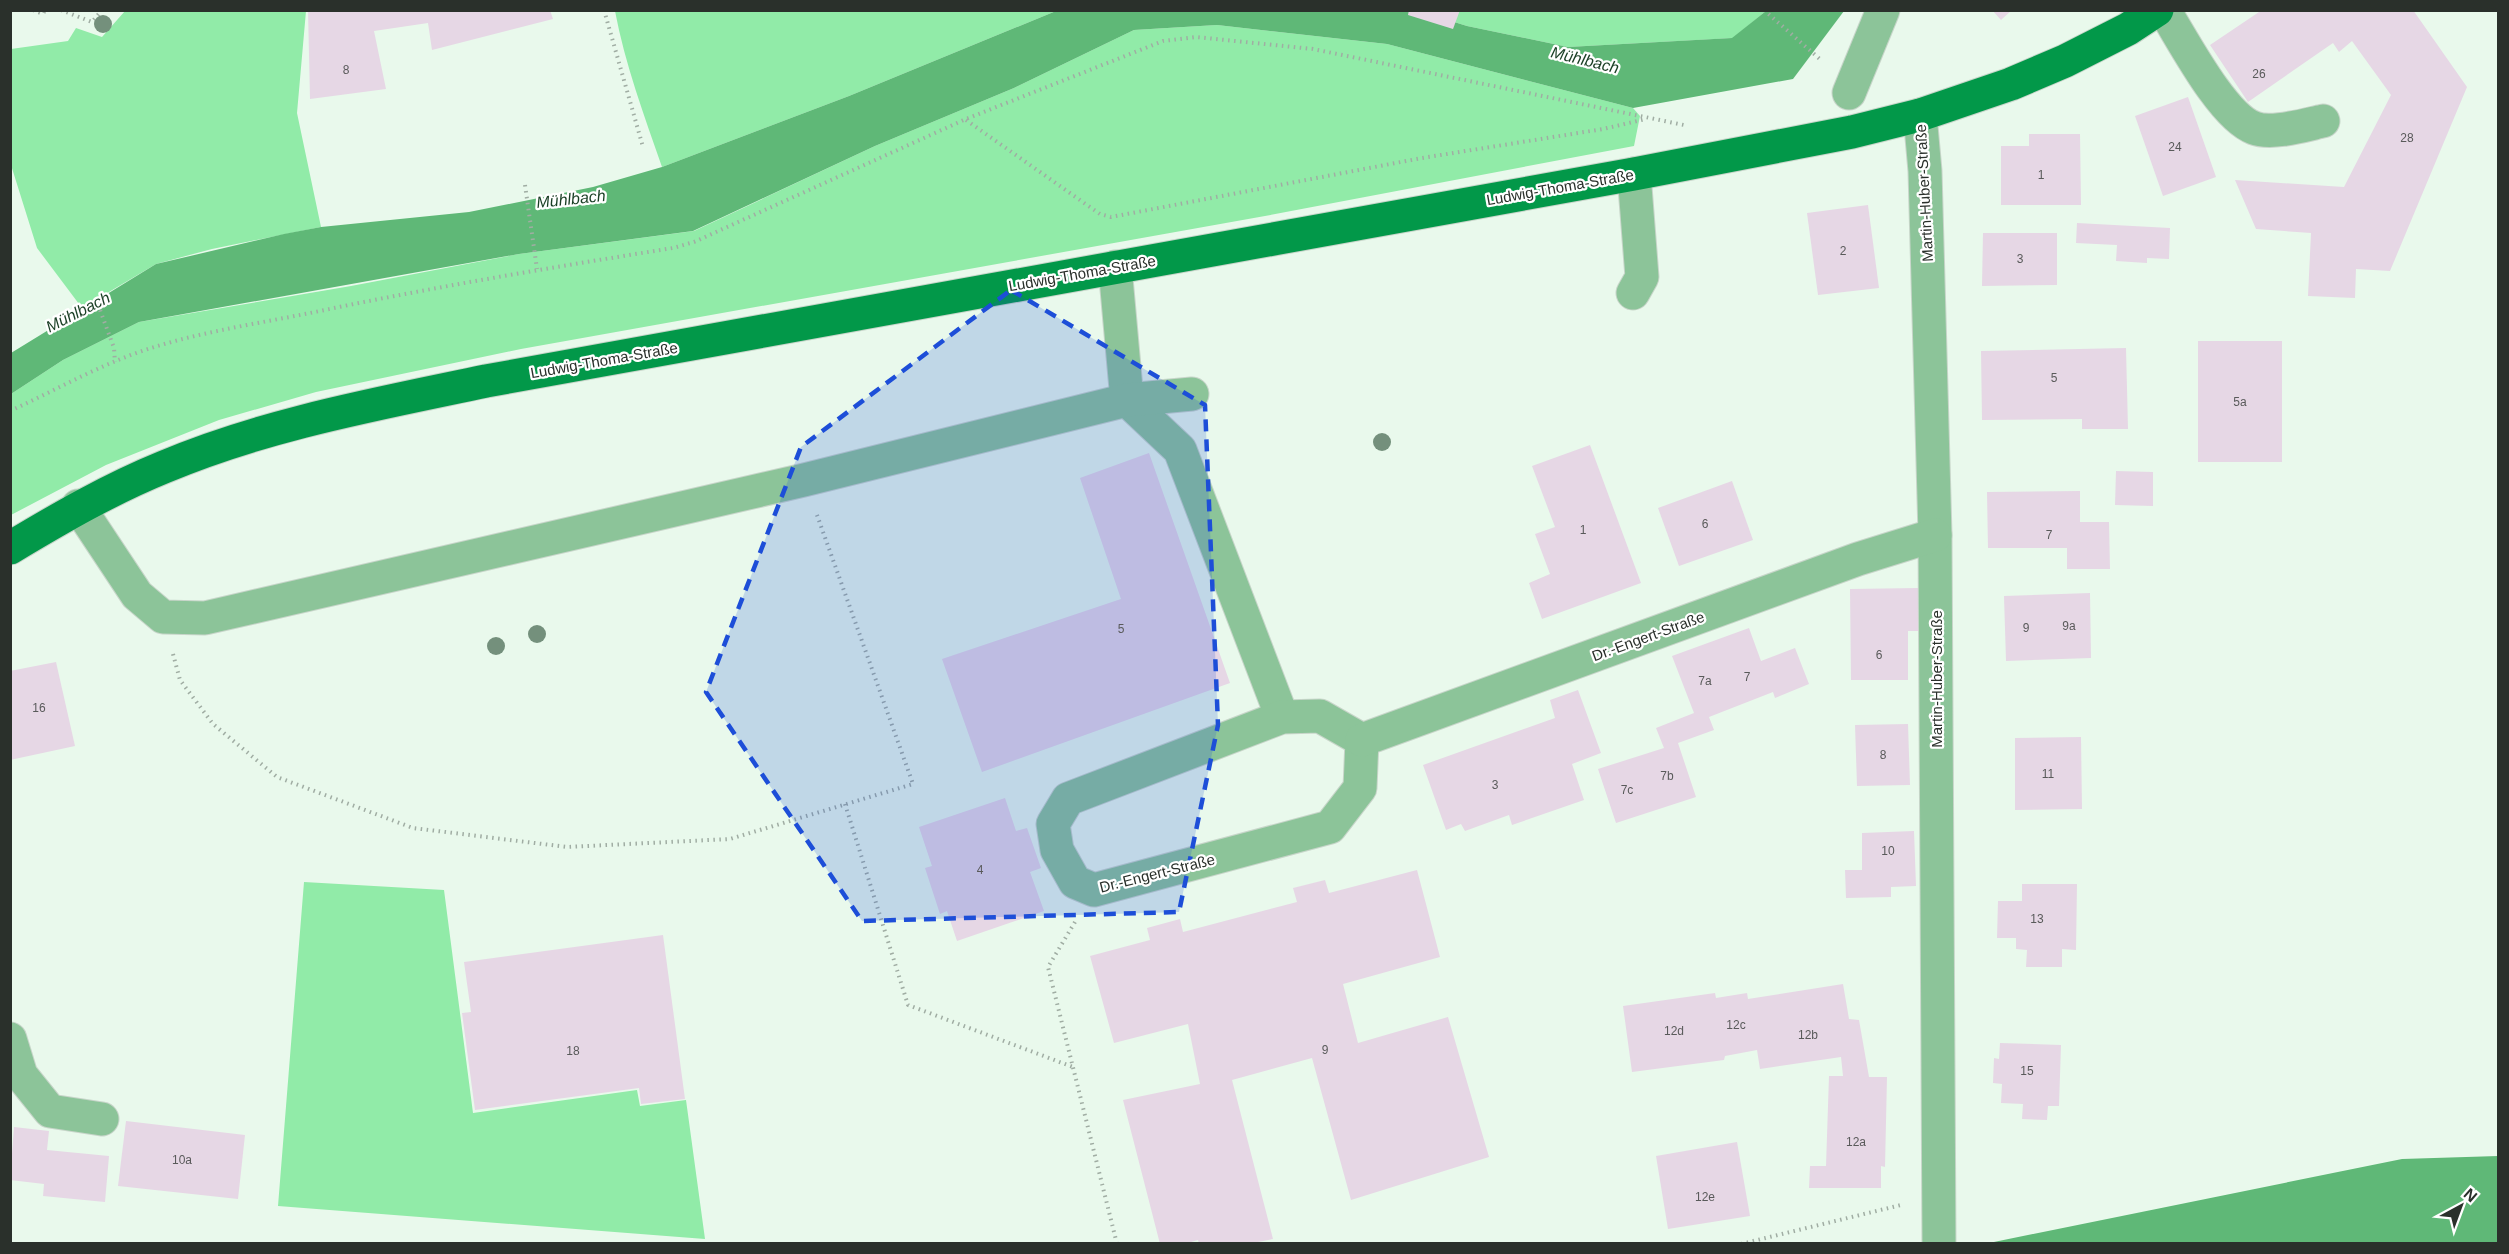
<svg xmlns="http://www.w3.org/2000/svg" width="2509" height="1254" font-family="Arial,sans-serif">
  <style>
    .green { fill: #91eba8 }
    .water { fill: #5fb877 }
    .building { fill: #e6d7e5 }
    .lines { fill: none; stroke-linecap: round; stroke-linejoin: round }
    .minor-casing { stroke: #c7d5c9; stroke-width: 35 }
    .major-casing { stroke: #c7d5c9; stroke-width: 35 }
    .path { stroke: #a0ada3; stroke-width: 4; stroke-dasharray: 1.5 4.5; stroke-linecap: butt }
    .minor { stroke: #8cc499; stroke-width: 33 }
    .major { stroke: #029849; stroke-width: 33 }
    .tree { fill: #74907c }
    .marked { fill: #1d4ed8; fill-opacity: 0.2; stroke: #1d4ed8; stroke-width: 4.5; stroke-dasharray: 12 8; stroke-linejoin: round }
    .labels { text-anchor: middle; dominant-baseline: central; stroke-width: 4.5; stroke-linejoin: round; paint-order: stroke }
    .number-label { font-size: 12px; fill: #595a5a }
    .street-label { font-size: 15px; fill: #2a302b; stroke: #fff }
    .water-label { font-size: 16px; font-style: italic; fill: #193e24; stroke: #fff }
  </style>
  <rect width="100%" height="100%" fill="#e9f9ec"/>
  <g class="green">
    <path d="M 125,11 L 306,11 L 297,113 L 321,227 L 212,249 L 156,264 L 82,308 L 37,248 L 11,165 L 11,49 L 68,41 L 76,28 L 102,37 Z"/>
    <path d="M 615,11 L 1056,11 L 849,96 L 662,167 C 644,115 625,64 615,11 Z"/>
    <path d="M 1419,11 L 1766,11 L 1733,38 L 1568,47 L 1467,26 Z"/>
    <path d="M 1217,25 L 1387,44 L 1633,108 L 1640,116 L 1634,146 L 1265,216 L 521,349 L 316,392 L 219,420 L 106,465 L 11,515 L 11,394 L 63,360 L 139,322 L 351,286 L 519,254 L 694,231 L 875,146 L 1014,88 L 1134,30 Z"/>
    <path d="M 304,882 L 444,890 L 473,1113 L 637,1090 L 640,1106 L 686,1100 L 705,1239 L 278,1206 Z"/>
  </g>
  <g class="water">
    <path d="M 1056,11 L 1419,11 L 1467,26 L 1568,47 L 1732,38 L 1766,11 L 1844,11 L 1793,79 L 1633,108 L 1387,44 L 1217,25 L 1134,30 L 1014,88 L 875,146 L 693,231 L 519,254 L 139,322 L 63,360 L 11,394 L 11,353 L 156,264 L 284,234 L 321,227 L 469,212 L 593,187 L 662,167 L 849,96 Z"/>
    <path d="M 2498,1156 L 2498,1243 L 1989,1243 L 2402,1159 Z"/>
  </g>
  <g class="building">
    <path d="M 308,10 L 550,10 L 553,19 L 432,50 L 428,23 L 374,31 L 386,89 L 310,99 Z"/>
    <path d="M 1409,10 L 1460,10 L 1453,29 L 1408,15 Z"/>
    <path d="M 1992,10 L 2012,10 L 2001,20 Z"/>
    <path d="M 2262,10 L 2413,10 L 2467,87 L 2390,271 L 2356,269 L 2355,298 L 2308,296 L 2311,233 L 2256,229 L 2235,180 L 2344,187 L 2391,95 L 2352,41 L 2339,52 L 2333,43 L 2248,102 L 2210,45 Z"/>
    <path d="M 2188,97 L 2216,177 L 2163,196 L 2135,116 Z"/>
    <path d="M 2029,134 L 2080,134 L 2081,205 L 2001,205 L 2001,146 L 2029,146 Z"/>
    <path d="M 1868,205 L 1879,288 L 1818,295 L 1807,213 Z"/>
    <path d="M 2077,223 L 2170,228 L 2169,259 L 2147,258 L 2147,263 L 2116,261 L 2117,245 L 2076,243 Z"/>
    <path d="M 1983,233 L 2057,233 L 2057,285 L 1982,286 Z"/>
    <rect x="2198" y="341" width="84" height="121"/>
    <path d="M 2126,348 L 2128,429 L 2082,429 L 2082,419 L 1982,420 L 1981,351 Z"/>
    <path d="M 1590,445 L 1641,583 L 1542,619 L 1529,583 L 1550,574 L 1535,534 L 1555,527 L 1532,466 Z"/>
    <path d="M 1149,453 L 1230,683 L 982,772 L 942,659 L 1121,599 L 1080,478 Z"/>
    <path d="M 2116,471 L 2153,472 L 2153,506 L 2115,505 Z"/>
    <path d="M 1732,481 L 1753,540 L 1679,566 L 1658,508 Z"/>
    <path d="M 2080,491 L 2080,522 L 2109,522 L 2110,569 L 2067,569 L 2067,548 L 1988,548 L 1987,492 Z"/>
    <path d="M 1918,588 L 1918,631 L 1908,631 L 1908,680 L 1851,680 L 1850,589 Z"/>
    <path d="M 2090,593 L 2091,658 L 2006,661 L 2004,596 Z"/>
    <path d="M 1749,628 L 1761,661 L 1795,648 L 1809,684 L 1775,698 L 1773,692 L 1709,717 L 1714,730 L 1678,743 L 1696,797 L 1616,823 L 1598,769 L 1664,748 L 1656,728 L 1694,713 L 1672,656 Z"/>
    <path d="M 56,662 L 75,746 L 10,760 L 10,671 Z"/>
    <path d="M 1578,690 L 1601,753 L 1572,764 L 1584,800 L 1512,825 L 1509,815 L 1465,831 L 1461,824 L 1446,830 L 1423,765 L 1555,718 L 1550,700 Z"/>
    <path d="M 1908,724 L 1910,785 L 1857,786 L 1855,725 Z"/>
    <path d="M 2081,737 L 2082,809 L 2015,810 L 2015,738 Z"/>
    <path d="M 1005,798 L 1016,831 L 1027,828 L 1041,868 L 1030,872 L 1044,911 L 957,941 L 947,911 L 940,914 L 925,868 L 932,866 L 919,827 Z"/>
    <path d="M 1914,831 L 1916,886 L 1891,887 L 1891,897 L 1846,898 L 1845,870 L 1862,870 L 1862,833 Z"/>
    <path d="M 1417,870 L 1440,957 L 1343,984 L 1358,1043 L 1448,1017 L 1489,1157 L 1351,1200 L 1312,1058 L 1232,1080 L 1273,1239 L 1248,1244 L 1199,1244 L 1198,1240 L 1184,1244 L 1160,1244 L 1123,1100 L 1200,1084 L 1188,1024 L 1114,1043 L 1090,956 L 1150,940 L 1147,928 L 1180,919 L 1183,932 L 1297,902 L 1293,888 L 1325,880 L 1329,893 Z"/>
    <path d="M 2022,884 L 2077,884 L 2076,950 L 2062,949 L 2062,967 L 2026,967 L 2027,950 L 2016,949 L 2016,938 L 1997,938 L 1998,901 L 2022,901 Z"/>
    <path d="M 663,935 L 685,1099 L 641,1104 L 639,1088 L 475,1110 L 462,1013 L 471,1012 L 464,962 Z"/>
    <path d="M 1843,984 L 1849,1019 L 1859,1020 L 1869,1077 L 1887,1077 L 1885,1167 L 1881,1166 L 1881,1188 L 1809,1188 L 1810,1166 L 1826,1166 L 1829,1076 L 1843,1076 L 1841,1057 L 1760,1069 L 1757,1050 L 1725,1056 L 1724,1060 L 1632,1072 L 1623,1006 L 1715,993 L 1716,998 L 1747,993 L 1748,999 Z"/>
    <path d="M 2000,1043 L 2061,1045 L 2059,1106 L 2048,1106 L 2047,1120 L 2022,1119 L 2023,1104 L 2001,1103 L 2002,1084 L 1993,1083 L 1994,1058 L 1999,1059 Z"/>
    <path d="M 126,1121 L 245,1135 L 238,1199 L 118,1186 Z"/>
    <path d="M 14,1127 L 49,1131 L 47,1150 L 109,1156 L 105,1202 L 43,1196 L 44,1184 L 10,1180 Z"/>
    <path d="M 1737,1142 L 1750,1216 L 1668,1229 L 1656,1156 Z"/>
  </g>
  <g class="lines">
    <defs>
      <g id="minor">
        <path d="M 2164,10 C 2183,40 2222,116 2254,128 C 2272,135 2305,125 2323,121"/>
        <path d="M 1849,93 L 1883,10"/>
        <path d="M 1920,115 L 1925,171 L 1935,535 L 1939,1244"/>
        <path d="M 1115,267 L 1127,400 L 1180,450 L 1282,717"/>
        <path d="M 1633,293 L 1642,277 L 1634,174"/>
        <path d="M 78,506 L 137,595 L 163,617 L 205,618 L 804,480 L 1127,400 L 1192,394"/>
        <path d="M 1320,716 L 1362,740 L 1360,788 L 1330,827 L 1094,890 L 1075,882 L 1057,850 L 1053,824 L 1068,799 L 1282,717 Z"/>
        <path d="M 1362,740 L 1858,559 L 1935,535"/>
        <path d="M 10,1039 L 21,1075 L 50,1111 L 102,1119"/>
      </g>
      <path id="major" d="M 10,548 C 60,518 110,489 164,467 C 266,424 377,404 486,381 L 1634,174 L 1852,132 L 1920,115 L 2011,84 L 2065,61 L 2128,29 L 2157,10"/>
    </defs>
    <use href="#minor" class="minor-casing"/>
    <use href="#major" class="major-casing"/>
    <g class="path">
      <path d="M 33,10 L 43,14 L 45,10"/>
      <path d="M 61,10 L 92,22 L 102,10"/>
      <path d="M 604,10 L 643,147"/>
      <path d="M 1764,10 L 1822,61"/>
      <path d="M 966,120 L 1087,205 L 1100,214 L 1111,217 L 1422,158 L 1603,129 L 1646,119"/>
      <path d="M 525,185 L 537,269"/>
      <path d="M 96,299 L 114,348 L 115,362"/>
      <path d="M 10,411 C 56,390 103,363 151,348 C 205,331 261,323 315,312 C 434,287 554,267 673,248 L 694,242 L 966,119 L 1163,41 L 1196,37 L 1313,49 L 1684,125"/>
      <path d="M 173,654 L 180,680 L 213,724 L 277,777 L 413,828 L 567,847 L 730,839 L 913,784 L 817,515"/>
      <path d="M 845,804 L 908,1005 L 1073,1067"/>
      <path d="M 1075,922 L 1048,967 L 1117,1244"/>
      <path d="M 1741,1244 L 1901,1205"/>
    </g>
    <use href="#minor" class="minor"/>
    <use href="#major" class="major"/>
  </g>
  <g class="tree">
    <circle cx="103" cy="24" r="9"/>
    <circle cx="1382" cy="442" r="9"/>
    <circle cx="537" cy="634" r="9"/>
    <circle cx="496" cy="646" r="9"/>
  </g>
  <path class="marked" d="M 1011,290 L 1205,405 L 1218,725 L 1179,912 L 862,921 L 706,692 L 801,447 Z"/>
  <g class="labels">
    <g class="number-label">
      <text x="346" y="70">8</text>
      <text x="2259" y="74">26</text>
      <text x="2407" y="138">28</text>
      <text x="2175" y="147">24</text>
      <text x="2041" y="175">1</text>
      <text x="1843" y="251">2</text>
      <text x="2020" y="259">3</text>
      <text x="2054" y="378">5</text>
      <text x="2240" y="402">5a</text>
      <text x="1705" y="524">6</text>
      <text x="1583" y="530">1</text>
      <text x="2049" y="535">7</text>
      <text x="2069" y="626">9a</text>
      <text x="2026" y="628">9</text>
      <text x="1121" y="629">5</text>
      <text x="1879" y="655">6</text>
      <text x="1747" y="677">7</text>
      <text x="1705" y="681">7a</text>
      <text x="39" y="708">16</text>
      <text x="1883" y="755">8</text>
      <text x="2048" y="774">11</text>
      <text x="1667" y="776">7b</text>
      <text x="1495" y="785">3</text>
      <text x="1627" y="790">7c</text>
      <text x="1888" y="851">10</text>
      <text x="980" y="870">4</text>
      <text x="2037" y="919">13</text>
      <text x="1736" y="1025">12c</text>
      <text x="1674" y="1031">12d</text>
      <text x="1808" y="1035">12b</text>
      <text x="1325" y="1050">9</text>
      <text x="573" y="1051">18</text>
      <text x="2027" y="1071">15</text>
      <text x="1856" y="1142">12a</text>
      <text x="182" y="1160">10a</text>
      <text x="1705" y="1197">12e</text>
    </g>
    <g class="street-label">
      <text transform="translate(1560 187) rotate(-10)">Ludwig-Thoma-Straße</text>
      <text transform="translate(1924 193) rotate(-93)">Martin-Huber-Straße</text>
      <text transform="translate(1082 273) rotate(-10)">Ludwig-Thoma-Straße</text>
      <text transform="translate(604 360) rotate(-10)">Ludwig-Thoma-Straße</text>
      <text transform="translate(1648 636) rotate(-20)">Dr.-Engert-Straße</text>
      <text transform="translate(1936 679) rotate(-90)">Martin-Huber-Straße</text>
      <text transform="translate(1157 873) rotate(-14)">Dr.-Engert-Straße</text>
    </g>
    <g class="water-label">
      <text transform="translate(1585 60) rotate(14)">Mühlbach</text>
      <text transform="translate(571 199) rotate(-6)">Mühlbach</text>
      <text transform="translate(78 312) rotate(-27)">Mühlbach</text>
    </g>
  </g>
  <rect width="2509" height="1254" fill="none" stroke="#2a302b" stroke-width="24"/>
  <g transform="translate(2461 1206) rotate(41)" stroke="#ffffff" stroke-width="4.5" paint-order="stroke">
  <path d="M0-4.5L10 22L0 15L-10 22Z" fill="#2a302b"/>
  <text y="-9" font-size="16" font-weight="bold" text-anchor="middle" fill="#2a302b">N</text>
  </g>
</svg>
